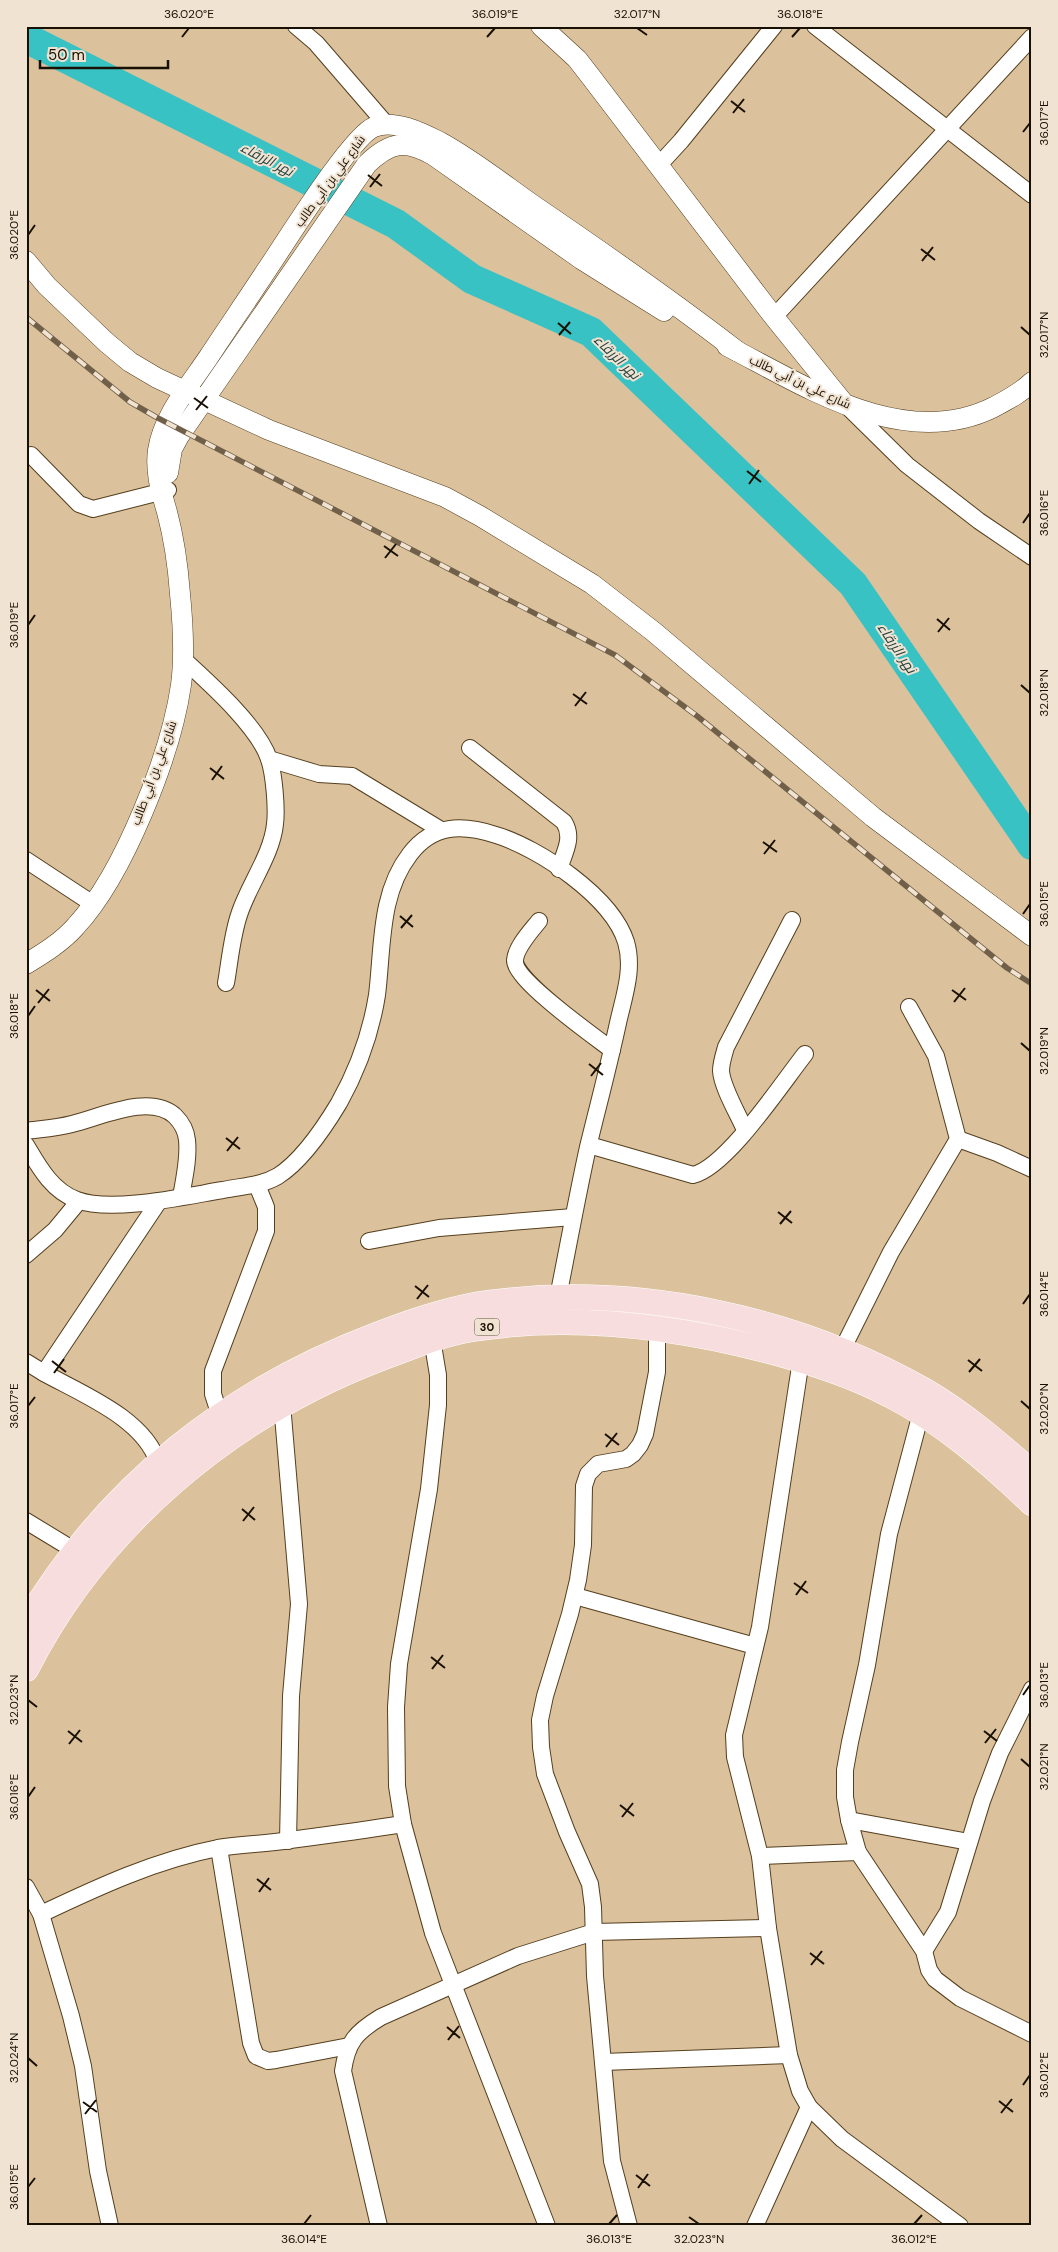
<svg xmlns="http://www.w3.org/2000/svg" width="1058" height="2252" font-family="'DM Sans',Cairo,sans-serif">
  <style>
    .lines { fill: none; stroke-linecap: round; stroke-linejoin: round }
    .river { stroke: #38c2c4; stroke-width: 30 }
    .minor-casing { stroke: #553f1e; stroke-width: 18 }
    .tertiary-casing { stroke: #553f1e; stroke-width: 21 }
    .primary-casing { stroke: #fff; stroke-width: 26 }
    .minor { stroke: #fff; stroke-width: 16 }
    .tertiary { stroke: #fff; stroke-width: 20 }
    .primary { stroke: #f7dddd; stroke-width: 25 }
    .rail-casing { stroke: #716049; stroke-width: 5.5 }
    .rail { stroke: #f1e3d1; stroke-width: 4; stroke-dasharray: 11; stroke-linecap: butt }
    .ticks { fill: none; stroke: #191004; stroke-width: 2 }
    .labels { text-anchor: middle; dominant-baseline: central; stroke-width: 4; stroke-linejoin: round; paint-order: stroke }
    .shield { fill: #f1e3d1; stroke: #5a4f42; stroke-width: 1 }
    .shield-label { font-size: 11px; font-weight: bold; fill: #191004 }
    .street-label { font-size: 12px; fill: #191004; stroke: #f1e3d1 }
    .water-label { font-size: 14px; font-style: italic; fill: #254242; stroke: #f1e3d1 }
    .neatline { fill: none; stroke: #191004; stroke-width: 2 }
    .ticks-label { font-size: 12px; text-anchor: middle; fill: #191004 }
  </style>
  <rect width="100%" height="100%" fill="#dbc19c"/>
  <g class="lines">
    <path class="river" d="M 26,38 L 396,224 L 472,279 L 591,332 L 853,584 L 1032,845"/>
    <defs>
      <g id="minor">
        <path d="M 296,26 L 316,43 L 386,124"/>
        <path d="M 815,26 L 1032,195"/>
        <path d="M 658,166 L 681,141 L 774,26"/>
        <path d="M 774,317 L 1032,37"/>
        <path d="M 846,405 L 907,465 L 979,521 L 1032,557"/>
        <path d="M 31,455 L 79,504 L 93,509 L 168,490"/>
        <path d="M 183,659 C 208,682 258,726 269,759 C 274,774 277,808 275,824 C 272,854 250,883 240,912 C 232,934 230,960 226,983"/>
        <path d="M 470,748 L 564,822 C 574,838 564,853 559,869"/>
        <path d="M 269,759 L 319,774 L 352,776 L 441,830"/>
        <path d="M 26,860 L 93,904"/>
        <path d="M 539,921 C 531,931 516,947 515,960 C 513,979 595,1037 612,1050"/>
        <path d="M 745,1130 C 738,1114 722,1087 721,1071 C 721,1063 724,1054 726,1047 L 792,920"/>
        <path d="M 26,1131 C 41,1129 57,1128 72,1124 C 101,1117 150,1093 175,1116 C 182,1123 186,1130 187,1140 C 189,1159 184,1179 181,1197"/>
        <path d="M 958,1139 L 997,1153 L 1032,1169"/>
        <path d="M 26,1145 C 39,1167 52,1191 77,1200 C 112,1213 186,1196 223,1190 C 242,1186 261,1186 278,1176 C 303,1160 324,1128 339,1103 C 358,1069 371,1033 377,995 C 383,947 379,894 410,854 C 433,824 462,824 496,835 C 539,848 612,897 626,942 C 634,969 624,996 618,1023 C 609,1065 598,1106 588,1147 C 577,1197 568,1247 558,1297"/>
        <path d="M 589,1145 L 693,1175 C 727,1167 782,1083 805,1054"/>
        <path d="M 369,1241 L 439,1228 L 573,1217"/>
        <path d="M 26,1255 L 55,1230 L 79,1201"/>
        <path d="M 432,1339 L 438,1375 L 438,1405 L 429,1489 L 399,1664 L 396,1707 L 397,1786 L 403,1824 L 433,1933 L 547,2226"/>
        <path d="M 842,1350 L 891,1252 L 958,1139 L 936,1056 L 909,1007"/>
        <path d="M 801,1360 L 760,1627 L 734,1735 L 735,1757 L 760,1856 L 768,1928 L 789,2055 L 800,2091 L 809,2107 L 842,2139 L 960,2226"/>
        <path d="M 26,1362 L 44,1373"/>
        <path d="M 282,1404 L 299,1604 L 291,1696 L 288,1841"/>
        <path d="M 921,1413 L 889,1534 L 867,1665 L 850,1742 L 845,1770 L 845,1797 L 849,1820 L 858,1852 L 924,1951 L 929,1970 L 935,1979 L 960,1998 L 1032,2034"/>
        <path d="M 220,1416 L 213,1394 L 213,1371 L 266,1231 L 266,1207 L 257,1185"/>
        <path d="M 158,1463 C 145,1419 82,1394 44,1373 L 159,1201"/>
        <path d="M 26,1521 L 77,1552"/>
        <path d="M 575,1596 L 755,1646"/>
        <path d="M 849,1820 L 969,1842"/>
        <path d="M 219,1848 L 251,2043 L 256,2056 L 268,2061 L 276,2060 L 349,2046"/>
        <path d="M 760,1856 L 858,1852"/>
        <path d="M 26,1887 L 41,1914 L 71,2016 L 83,2066 L 98,2171 L 110,2226"/>
        <path d="M 41,1914 C 98,1887 156,1860 218,1848 C 242,1844 266,1844 290,1840 C 328,1835 365,1830 403,1824"/>
        <path d="M 924,1951 L 948,1912 L 982,1801 L 1000,1753 L 1032,1689"/>
        <path d="M 603,2062 L 789,2055"/>
        <path d="M 379,2226 L 343,2071 C 347,2042 356,2032 381,2017 L 518,1956 L 594,1932 L 768,1928"/>
        <path d="M 629,2226 L 612,2161 L 595,1976 L 593,1907 L 590,1884 L 567,1832 L 545,1774 L 541,1747 L 540,1720 L 545,1696 L 570,1614 L 578,1580 L 583,1545 L 584,1486 L 588,1474 L 598,1464 L 626,1459 L 633,1454 L 640,1445 L 645,1434 L 657,1372 L 657,1328"/>
        <path d="M 755,2226 L 809,2107"/>
      </g>
      <g id="tertiary">
        <path d="M 541,26 L 577,59 L 591,77 L 774,317 L 842,401"/>
        <path d="M 26,261 L 47,286 L 107,343 L 130,362 L 157,378 L 269,430 L 445,497 L 480,516 L 592,584 L 654,632 L 873,817 L 1032,936"/>
        <path d="M 727,346 C 805,386 904,452 994,407 C 1007,400 1021,393 1032,382"/>
        <path d="M 168,473 L 172,449 L 179,436 L 367,164 C 390,142 405,139 433,155 L 581,259 L 664,311"/>
        <path d="M 26,964 C 44,953 62,942 76,926 C 124,874 171,754 181,685 C 185,655 183,624 180,594 C 178,567 174,538 167,512 C 161,491 155,472 158,450 C 163,417 189,386 208,358 C 227,329 247,300 266,271 C 284,245 351,136 374,127 C 395,119 422,133 440,142 C 473,160 503,184 533,205 C 602,252 671,300 737,351"/>
      </g>
      <g id="primary">
        <path d="M 26,1624 C 107,1487 228,1391 377,1335 C 413,1321 451,1308 489,1303 C 636,1283 797,1318 925,1391 C 963,1413 999,1444 1032,1473"/>
        <path d="M 26,1669 C 100,1524 231,1415 381,1358 C 411,1347 441,1334 472,1329 C 573,1313 675,1326 773,1352 C 813,1363 853,1375 890,1395 C 943,1422 989,1462 1032,1503"/>
      </g>
    </defs>
    <use href="#minor" class="minor-casing"/>
    <use href="#tertiary" class="tertiary-casing"/>
    <use href="#primary" class="primary-casing"/>
    <use href="#minor" class="minor"/>
    <use href="#tertiary" class="tertiary"/>
    <use href="#primary" class="primary"/>
    <defs>
      <path id="rail" d="M 26,317 L 130,402 L 156,417 L 615,655 L 697,716 L 1007,968 L 1032,984"/>
    </defs>
    <use href="#rail" class="rail-casing"/>
    <use href="#rail" class="rail"/>
  </g>
  <path class="ticks" d="M 637,28 L 647,35M 182,37 L 189,28M 487,37 L 495,28M 792,37 L 800,28M 731,101 L 745,112M 733,113 L 744,99M 1023,132 L 1030,123M 368,175 L 382,186M 370,187 L 380,174M 28,235 L 35,225M 921,249 L 935,260M 922,261 L 933,247M 558,323 L 571,334M 1021,327 L 1030,335M 559,335 L 570,322M 194,398 L 208,408M 196,410 L 207,396M 747,471 L 761,482M 749,484 L 759,470M 1023,523 L 1030,513M 384,546 L 398,556M 385,558 L 396,544M 937,619 L 950,630M 28,625 L 35,615M 938,632 L 949,618M 1021,685 L 1030,693M 573,694 L 587,704M 575,706 L 586,692M 210,768 L 224,779M 212,780 L 222,766M 763,842 L 777,852M 764,854 L 775,840M 1023,914 L 1030,904M 400,916 L 413,927M 401,928 L 412,915M 36,990 L 50,1001M 952,990 L 966,1000M 954,1002 L 965,988M 38,1003 L 49,989M 28,1016 L 35,1006M 1021,1043 L 1030,1051M 589,1064 L 603,1075M 591,1076 L 601,1063M 226,1138 L 240,1149M 227,1151 L 238,1137M 778,1212 L 792,1223M 780,1224 L 791,1211M 415,1286 L 429,1297M 417,1299 L 428,1285M 1023,1304 L 1030,1294M 968,1360 L 982,1371M 52,1361 L 66,1372M 969,1372 L 980,1359M 54,1373 L 64,1359M 1021,1401 L 1030,1409M 28,1406 L 35,1397M 605,1434 L 619,1445M 606,1447 L 617,1433M 242,1509 L 255,1520M 243,1521 L 254,1507M 794,1583 L 808,1593M 796,1595 L 806,1581M 431,1657 L 445,1668M 432,1669 L 443,1655M 1023,1695 L 1030,1685M 28,1700 L 37,1707M 68,1731 L 82,1742M 984,1731 L 997,1741M 985,1743 L 996,1729M 69,1744 L 80,1730M 1021,1759 L 1030,1767M 28,1797 L 35,1787M 620,1805 L 634,1816M 622,1817 L 633,1803M 257,1879 L 271,1890M 259,1892 L 269,1878M 810,1953 L 824,1964M 811,1965 L 822,1951M 447,2027 L 460,2038M 448,2040 L 459,2026M 28,2058 L 37,2066M 1023,2085 L 1030,2075M 999,2101 L 1013,2112M 83,2102 L 97,2112M 1001,2113 L 1012,2099M 85,2114 L 96,2100M 636,2175 L 650,2186M 28,2187 L 35,2178M 638,2188 L 648,2174M 689,2217 L 699,2224M 304,2224 L 311,2215M 609,2224 L 617,2215M 914,2224 L 922,2215"/>
  <g class="labels">
    <rect class="shield" x="474.5" y="1318.5" width="25" height="17" rx="4"/>
    <g class="shield-label">
      <text x="487" y="1327">30</text>
    </g>
    <g class="street-label">
      <text transform="translate(330 181) rotate(-54)">شارع علي بن أبي طالب</text>
      <text transform="translate(800 382) rotate(25)">شارع علي بن أبي طالب</text>
      <text transform="translate(154 773) rotate(-70)">شارع علي بن أبي طالب</text>
    </g>
    <g class="water-label">
      <text transform="translate(267 159) rotate(27)">نهر الزرقاء</text>
      <text transform="translate(617 357) rotate(44)">نهر الزرقاء</text>
      <text transform="translate(897 648) rotate(56)">نهر الزرقاء</text>
    </g>
  </g>
  <rect width="1058" height="2252" fill="none" stroke="#f1e3d1" stroke-width="55"/>
  <path d="M40 60v8h128v-8" fill="none" stroke="#191004" stroke-width="2.5"/>
  <text x="48" y="60" font-size="15" fill="#191004" stroke="#f1e3d1" stroke-width="4" paint-order="stroke">50 m</text>
  <rect x="28" y="28" width="1002" height="2196" class="neatline"/>
  <g class="ticks-label">
    <text x="189" y="18">36.020°E</text>
    <text x="495" y="18">36.019°E</text>
    <text x="637" y="18">32.017°N</text>
    <text x="800" y="18">36.018°E</text>
    <text transform="translate(1044 123) rotate(-90)" y="4">36.017°E</text>
    <text transform="translate(14 235) rotate(-90)" y="4">36.020°E</text>
    <text transform="translate(1044 335) rotate(-90)" y="4">32.017°N</text>
    <text transform="translate(1044 513) rotate(-90)" y="4">36.016°E</text>
    <text transform="translate(14 625) rotate(-90)" y="4">36.019°E</text>
    <text transform="translate(1044 693) rotate(-90)" y="4">32.018°N</text>
    <text transform="translate(1044 904) rotate(-90)" y="4">36.015°E</text>
    <text transform="translate(14 1016) rotate(-90)" y="4">36.018°E</text>
    <text transform="translate(1044 1051) rotate(-90)" y="4">32.019°N</text>
    <text transform="translate(1044 1294) rotate(-90)" y="4">36.014°E</text>
    <text transform="translate(14 1406) rotate(-90)" y="4">36.017°E</text>
    <text transform="translate(1044 1409) rotate(-90)" y="4">32.020°N</text>
    <text transform="translate(1044 1685) rotate(-90)" y="4">36.013°E</text>
    <text transform="translate(14 1700) rotate(-90)" y="4">32.023°N</text>
    <text transform="translate(1044 1767) rotate(-90)" y="4">32.021°N</text>
    <text transform="translate(14 1797) rotate(-90)" y="4">36.016°E</text>
    <text transform="translate(14 2058) rotate(-90)" y="4">32.024°N</text>
    <text transform="translate(1044 2075) rotate(-90)" y="4">36.012°E</text>
    <text transform="translate(14 2187) rotate(-90)" y="4">36.015°E</text>
    <text x="304" y="2243">36.014°E</text>
    <text x="609" y="2243">36.013°E</text>
    <text x="699" y="2243">32.023°N</text>
    <text x="914" y="2243">36.012°E</text>
  </g>
</svg>
